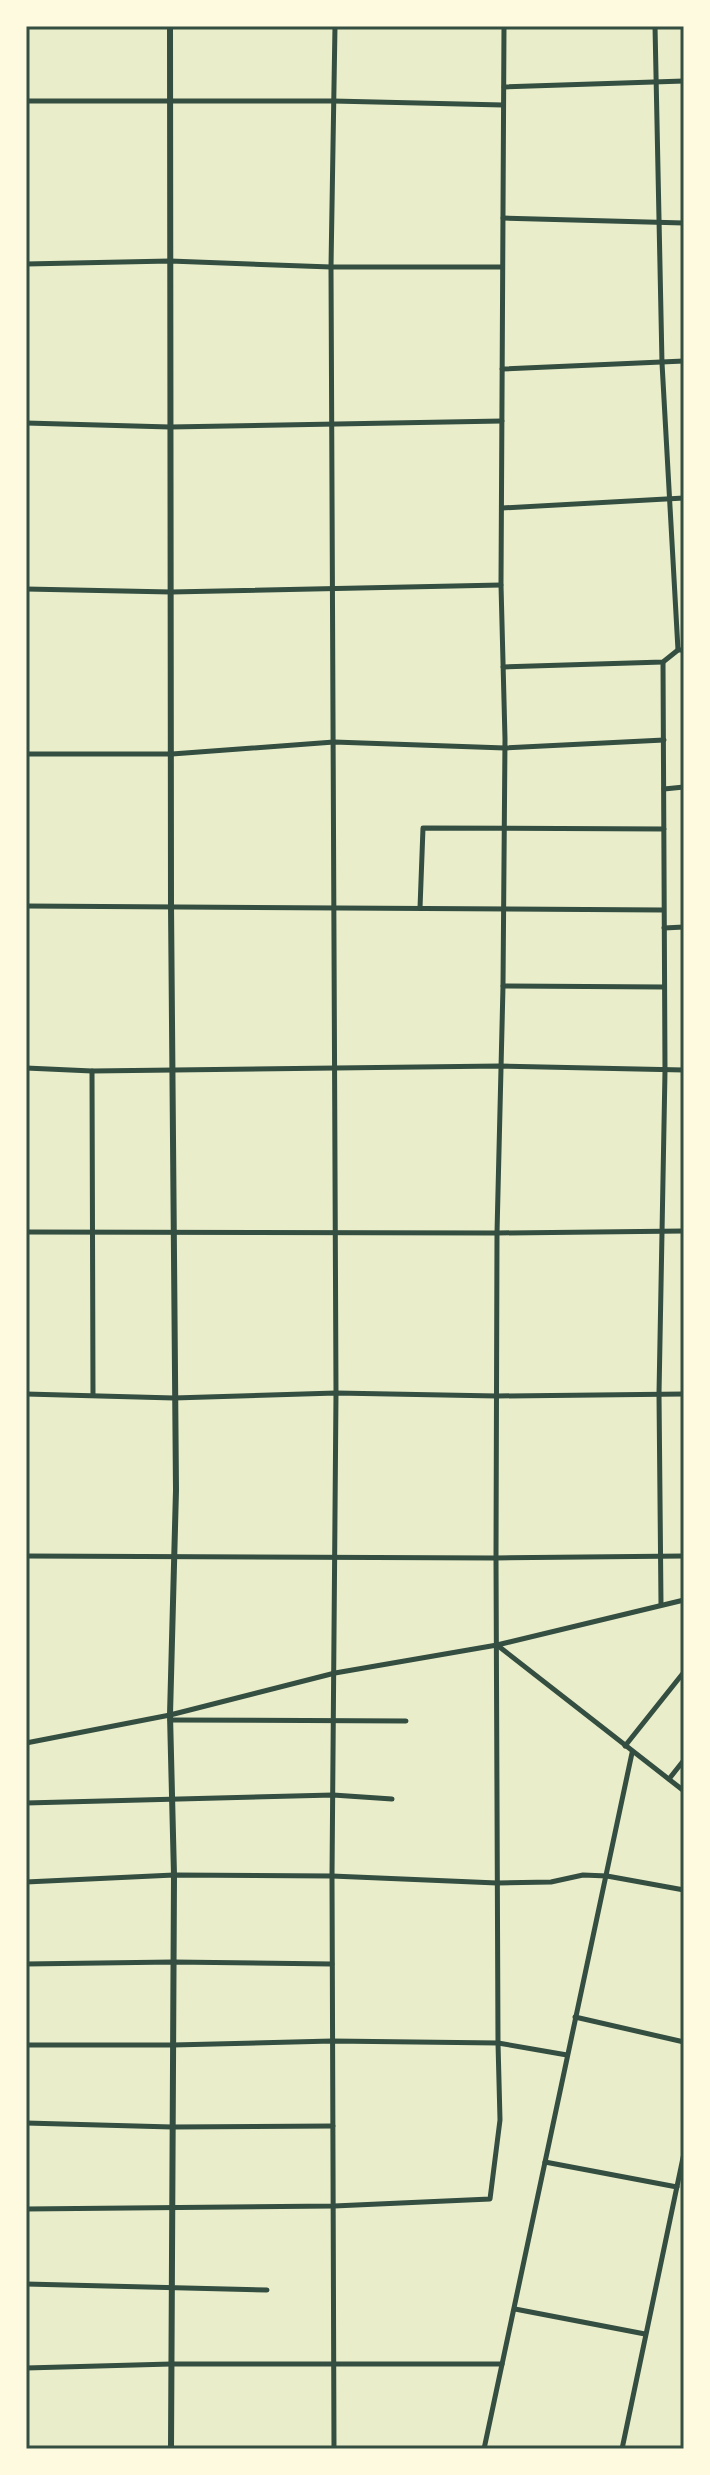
<svg xmlns="http://www.w3.org/2000/svg" width="710" height="2475" font-family="Arial,sans-serif">
  <style>
    .lines { fill: none; stroke-linecap: round; stroke-linejoin: round }
    .minor { stroke: #344e41; stroke-width: 5 }
    .tertiary { stroke: #344e41; stroke-width: 6 }
    .neatline { fill: none; stroke: #344e41; stroke-width: 3 }
  </style>
  <rect width="100%" height="100%" fill="#e9edc9"/>
  <g class="lines">
    <g class="minor">
      <path d="M 655,26 L 662,363 L 678,650"/>
      <path d="M 504,87 L 684,81"/>
      <path d="M 26,101 L 333,101 L 503,105"/>
      <path d="M 503,218 L 684,223"/>
      <path d="M 26,264 L 170,261 L 331,267 L 502,267"/>
      <path d="M 502,369 L 684,361"/>
      <path d="M 26,423 L 170,427 L 502,421"/>
      <path d="M 502,508 L 684,498"/>
      <path d="M 26,589 L 171,592 L 501,585"/>
      <path d="M 503,667 L 663,662 L 678,650 L 684,650"/>
      <path d="M 26,754 L 172,754 L 334,742 L 505,748 L 664,740"/>
      <path d="M 664,789 L 684,787"/>
      <path d="M 26,906 L 663,910"/>
      <path d="M 420,908 L 423,828 L 664,829"/>
      <path d="M 664,928 L 684,927"/>
      <path d="M 503,986 L 664,987"/>
      <path d="M 26,1068 L 92,1071 L 500,1066 L 684,1070"/>
      <path d="M 92,1071 L 93,1394"/>
      <path d="M 26,1232 L 497,1233 L 684,1231"/>
      <path d="M 26,1394 L 174,1398 L 336,1393 L 497,1396 L 684,1394"/>
      <path d="M 26,1556 L 496,1558 L 684,1556"/>
      <path d="M 661,1604 L 659,1394 L 665,1071 L 663,662"/>
      <path d="M 497,1645 L 684,1791"/>
      <path d="M 170,1720 L 406,1721"/>
      <path d="M 26,1743 L 170,1715 L 335,1673 L 497,1645 L 684,1600"/>
      <path d="M 625,1746 L 684,1672"/>
      <path d="M 669,1779 L 684,1760"/>
      <path d="M 26,1803 L 333,1795 L 392,1799"/>
      <path d="M 26,1882 L 174,1875 L 332,1876 L 497,1883 L 551,1882 L 583,1875 L 607,1876 L 684,1890"/>
      <path d="M 26,1964 L 173,1962 L 332,1964"/>
      <path d="M 575,2017 L 684,2042"/>
      <path d="M 26,2045 L 173,2045 L 332,2041 L 498,2043 L 567,2055"/>
      <path d="M 26,2123 L 172,2127 L 333,2126"/>
      <path d="M 545,2162 L 677,2187"/>
      <path d="M 26,2209 L 334,2206 L 490,2199 L 500,2120 L 498,2043 L 496,1558 L 497,1233 L 503,986 L 505,739 L 501,585 L 504,26"/>
      <path d="M 26,2284 L 267,2290"/>
      <path d="M 515,2309 L 645,2334"/>
      <path d="M 26,2368 L 171,2364 L 502,2364"/>
      <path d="M 334,2449 L 332,1876 L 336,1393 L 331,267 L 335,26"/>
      <path d="M 484,2449 L 632,1753"/>
      <path d="M 622,2449 L 684,2153"/>
    </g>
    <path class="tertiary" d="M 170,26 L 171,905 L 176,1490 L 170,1715 L 174,1875 L 171,2449"/>
  </g>
  <rect width="710" height="2475" fill="none" stroke="#fefae0" stroke-width="56"/>
  <rect x="28" y="28" width="654" height="2419" class="neatline"/>
</svg>
